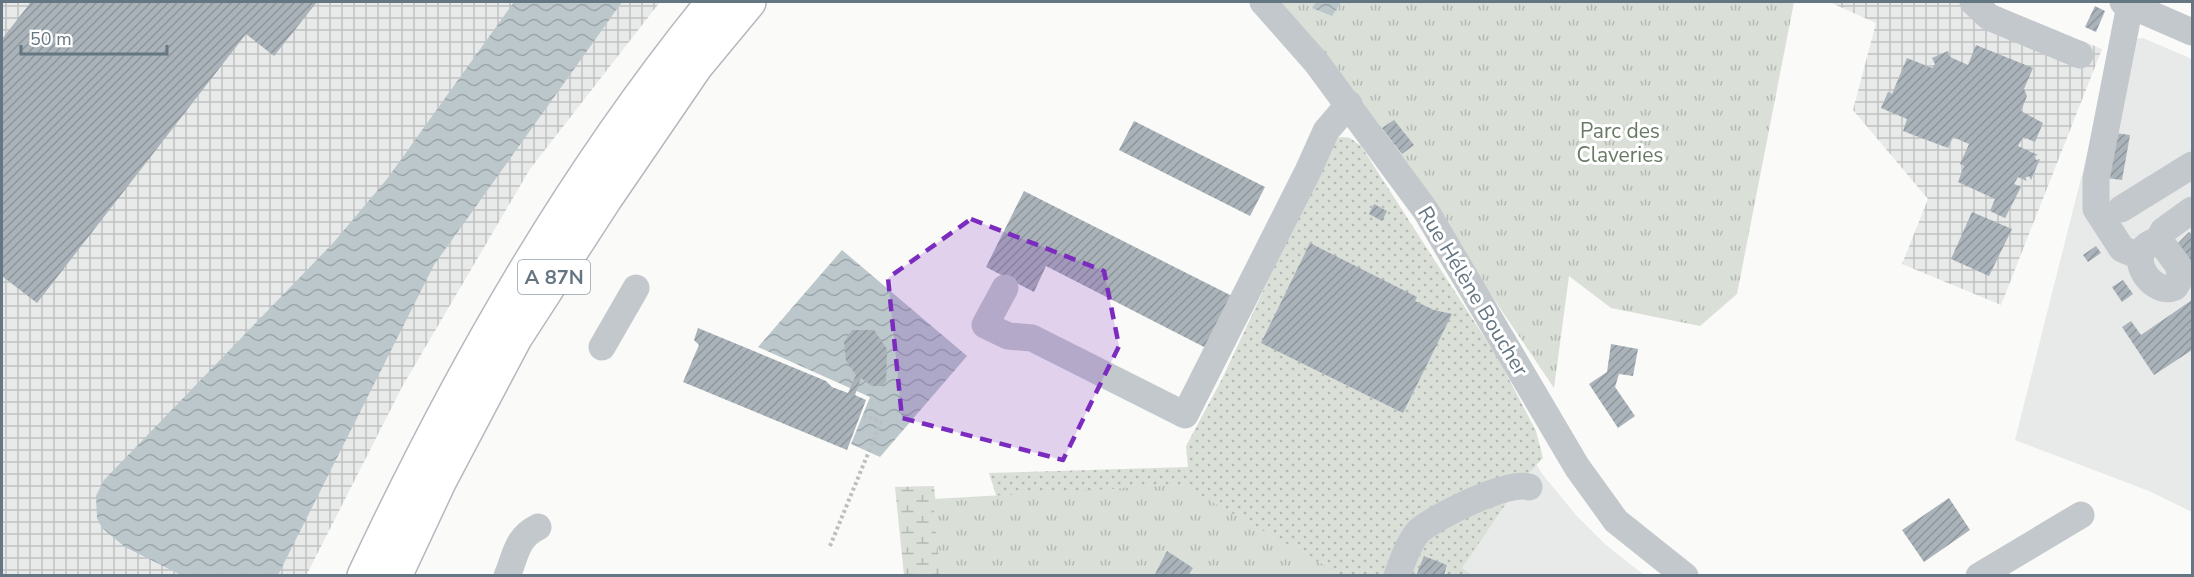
<svg xmlns="http://www.w3.org/2000/svg" width="2194" height="577" font-family="'Nunito Sans',sans-serif">
  <style>
    .built { fill: #e8e9e9 }
    .industrial { fill: url(#industrial-grid) }
    .grass { fill: url(#grass-dots) }
    .wetland { fill: url(#wetland-marsh) }
    .park { fill: url(#park-tufts) }
    .water { fill: url(#water-waves) }
    .building { fill: url(#building-hatch) }
    .lines { fill: none; stroke-linecap: round; stroke-linejoin: round }
    .highway-casing { stroke: #b4b9bd; stroke-width: 36 }
    .path { stroke: #bbbfc2; stroke-width: 4; stroke-dasharray: 3 3; stroke-linecap: butt }
    .minor { stroke: #c3c8cc; stroke-width: 27 }
    .highway { stroke: #fff; stroke-width: 33 }
    .marked { fill: #7b2cbf; fill-opacity: 0.2; stroke: #7b2cbf; stroke-width: 4.5; stroke-dasharray: 12 8; stroke-linejoin: round }
    .labels { text-anchor: middle; dominant-baseline: central; stroke-width: 6; stroke-linejoin: round; paint-order: stroke }
    .shield { fill: #fff; stroke: #939fa8; stroke-width: 1.5 }
    .shield-label { font-size: 20px; font-weight: bold; fill: #657683 }
    .park-label { font-size: 21px; fill: #687a64; stroke: #fff }
    .street-label { font-size: 21px; fill: #657683; stroke: #fff }
  </style>
  <defs>
    <pattern id="industrial-grid" width="8" height="8" patternUnits="userSpaceOnUse" patternTransform="scale(1.5)"><rect width="8" height="8" fill="#e8e9e9"/><path d="M0 4h8M4 0v8" fill="none" stroke="#c0c1c2"/></pattern>
    <pattern id="grass-dots" width="8" height="8" patternUnits="userSpaceOnUse" patternTransform="scale(1.5)"><rect width="8" height="8" fill="#dadfd7"/><path d="M2 2h.1M6 6h.1" fill="none" stroke="#b4b9b4" stroke-width="1.8" stroke-linecap="round"/></pattern>
    <pattern id="wetland-marsh" width="20" height="14" patternUnits="userSpaceOnUse" patternTransform="scale(1.5)"><rect width="20" height="14" fill="#dadfd7"/><path d="M1 5h8M5 5V1M11 12h8M15 12V8" fill="none" stroke="#b4b9b4"/></pattern>
    <pattern id="park-tufts" width="24" height="20" patternUnits="userSpaceOnUse" patternTransform="scale(1.5)"><rect width="24" height="20" fill="#dadfd7"/><path d="M3 7l-1-3M5 7V3M7 7l1-3M15 17l-1-3M17 17v-4M19 17l1-3" fill="none" stroke="#b4b9b4"/></pattern>
    <pattern id="water-waves" width="16" height="10" patternUnits="userSpaceOnUse" patternTransform="scale(1.5)"><rect width="16" height="10" fill="#bbc7cb"/><path d="M0 5q4-4 8 0t8 0" fill="none" stroke="#9ca6aa"/></pattern>
    <pattern id="building-hatch" width="6" height="6" patternUnits="userSpaceOnUse" patternTransform="scale(1.5)"><rect width="6" height="6" fill="#aab3b9"/><path d="M-1 1l2-2M0 6l6-6M5 7l2-2" fill="none" stroke="#8e969c"/></pattern>
  </defs>
  <rect width="100%" height="100%" fill="#fafaf8"/>
  <g class="built">
    <path d="M 2143,38 L 2192,59 L 2192,512 L 2149,491 L 2015,440 L 2105,83 L 2128,40 Z"/>
    <path d="M 1519,438 L 1543,475 L 1576,515 L 1606,545 L 1644,575 L 1381,576 Z"/>
  </g>
  <g class="industrial">
    <path d="M 2,2 L 660,2 L 530,169 L 402,387 L 306,576 L 2,575 Z"/>
    <path d="M 1829,2 L 1987,2 L 2102,49 L 2001,305 L 1902,264 L 1928,199 L 1853,110 L 1876,23 Z"/>
  </g>
  <g class="grass">
    <path d="M 1343,137 L 1350,138 L 1361,146 L 1499,360 L 1536,431 L 1543,458 L 1524,478 L 1484,488 L 1390,576 L 1193,575 L 1050,535 L 996,495 L 989,473 L 1188,467 L 1186,446 L 1222,379 L 1328,152 L 1336,138 Z"/>
    <path d="M 1511,496 L 1462,568 L 1473,575 L 1446,575 L 1447,565 L 1425,556 L 1416,575 L 1405,576 L 1422,539 Z"/>
  </g>
  <path class="wetland" d="M 934,486 L 943,575 L 904,575 L 895,487 Z"/>
  <g class="park">
    <path d="M 1280,2 L 1794,2 L 1737,294 L 1700,326 L 1611,308 L 1569,276 L 1554,388 L 1345,79 Z"/>
    <path d="M 1182,485 L 1342,575 L 940,575 L 933,499 Z"/>
  </g>
  <g class="water">
    <path d="M 514,2 L 622,2 L 434,265 L 278,575 L 181,575 L 125,547 L 102,528 L 97,518 L 96,496 L 104,480 L 334,242 L 387,179 Z"/>
    <path d="M 1316,2 L 1341,2 L 1332,16 L 1312,8 Z"/>
    <path d="M 842,250 L 967,356 L 880,457 L 851,444 L 870,397 L 758,347 Z"/>
  </g>
  <g class="building">
    <path d="M 31,2 L 317,2 L 274,56 L 246,34 L 37,303 L 2,276 L 2,39 Z"/>
    <path d="M 2095,6 L 2105,11 L 2096,32 L 2085,27 Z"/>
    <path d="M 1976,45 L 2033,68 L 2024,89 L 2027,96 L 2021,111 L 2043,123 L 2035,142 L 2023,137 L 2018,146 L 2038,155 L 2035,156 L 2036,160 L 2040,159 L 2031,180 L 2029,176 L 2025,178 L 2027,181 L 2018,177 L 2014,184 L 2021,187 L 2005,218 L 1990,211 L 1995,199 L 1958,182 L 1964,166 L 1960,164 L 1969,144 L 1953,137 L 1948,148 L 1903,131 L 1907,119 L 1881,108 L 1888,92 L 1892,94 L 1907,58 L 1932,68 L 1935,64 L 1932,58 L 1948,51 L 1950,57 L 1968,65 Z"/>
    <path d="M 1394,120 L 1414,145 L 1402,154 L 1382,128 Z"/>
    <path d="M 1134,121 L 1265,187 L 1250,216 L 1119,150 Z"/>
    <path d="M 2115,133 L 2130,135 L 2122,180 L 2107,178 Z"/>
    <path d="M 1024,191 L 1232,296 L 1206,348 L 1046,266 L 1034,292 L 986,267 Z"/>
    <path d="M 1374,204 L 1387,211 L 1382,221 L 1369,214 Z"/>
    <path d="M 1972,212 L 2012,229 L 1989,276 L 1951,259 Z"/>
    <path d="M 2189,232 L 2192,234 L 2192,267 L 2177,244 Z"/>
    <path d="M 1310,243 L 1417,297 L 1415,301 L 1434,310 L 1452,314 L 1403,413 L 1261,343 Z"/>
    <path d="M 2096,246 L 2101,253 L 2088,262 L 2083,255 Z"/>
    <path d="M 2123,280 L 2133,294 L 2122,302 L 2112,287 Z"/>
    <path d="M 2192,300 L 2192,350 L 2154,375 L 2122,327 L 2131,321 L 2141,335 Z"/>
    <path d="M 698,328 L 826,381 L 832,387 L 848,393 L 856,375 L 846,361 L 844,342 L 852,330 L 874,330 L 887,349 L 886,382 L 880,386 L 872,386 L 861,378 L 855,395 L 866,400 L 847,450 L 683,382 L 699,345 L 694,340 Z"/>
    <path d="M 1611,344 L 1638,349 L 1633,376 L 1619,374 L 1615,387 L 1635,416 L 1618,428 L 1589,384 L 1607,372 Z"/>
    <path d="M 1949,498 L 1970,530 L 1924,562 L 1902,530 Z"/>
    <path d="M 1167,551 L 1193,568 L 1188,576 L 1154,576 Z"/>
    <path d="M 1424,556 L 1447,565 L 1444,576 L 1416,576 Z"/>
  </g>
  <g class="lines">
    <defs>
      <g id="highway">
        <path d="M 364,576 C 459,373 571,176 713,2"/>
        <path d="M 395,576 L 440,480 L 515,338 L 605,199 L 696,66 L 749,2"/>
      </g>
    </defs>
    <use href="#highway" class="highway-casing"/>
    <path class="path" d="M 830,546 L 881,422 L 861,414"/>
    <g class="minor">
      <path d="M 1263,2 L 1316,62 L 1426,211 L 1577,467 L 1616,521 L 1685,576"/>
      <path d="M 1973,2 L 1989,17 L 2080,55"/>
      <path d="M 2123,2 L 2192,32"/>
      <path d="M 2130,5 L 2096,179 L 2096,209 L 2122,249 L 2139,256"/>
      <path d="M 2121,209 L 2192,165"/>
      <path d="M 2151,243 L 2163,245 L 2178,265 L 2181,277 L 2175,287 C 2152,297 2125,256 2151,243 Z"/>
      <path d="M 2157,243 L 2163,231 L 2192,210"/>
      <path d="M 1005,288 L 985,325 L 1008,336 L 1032,338 L 1185,415 L 1308,171 L 1326,131 L 1349,104"/>
      <path d="M 602,347 L 636,288"/>
      <path d="M 507,576 C 516,555 516,538 538,527"/>
      <path d="M 1397,576 C 1402,563 1409,540 1420,530 C 1437,516 1508,480 1529,487"/>
      <path d="M 1979,576 L 2081,515"/>
    </g>
    <use href="#highway" class="highway"/>
  </g>
  <path class="marked" d="M 971,219 L 1104,271 L 1119,346 L 1063,460 L 902,418 L 888,278 Z"/>
  <g class="labels">
    <rect class="shield" x="518" y="260" width="72" height="34" rx="4.5"/>
    <g class="shield-label">
      <text x="554" y="277">A 87N</text>
    </g>
    <g class="park-label">
      <text x="1620" y="131">Parc des<tspan x="1620" dy="24">Claveries</tspan></text>
    </g>
    <g class="street-label">
      <text transform="translate(1473 291) rotate(59)">Rue Hélène Boucher</text>
    </g>
  </g>
  <rect width="2194" height="577" fill="none" stroke="#657683" stroke-width="6"/>
  <path d="M21 45v9h146v-9" fill="none" stroke="#657683" stroke-width="3"/>
  <text x="30" y="45" font-size="18" fill="#657683" stroke="#ffffff" stroke-width="4.5" paint-order="stroke">50 m</text>
</svg>
